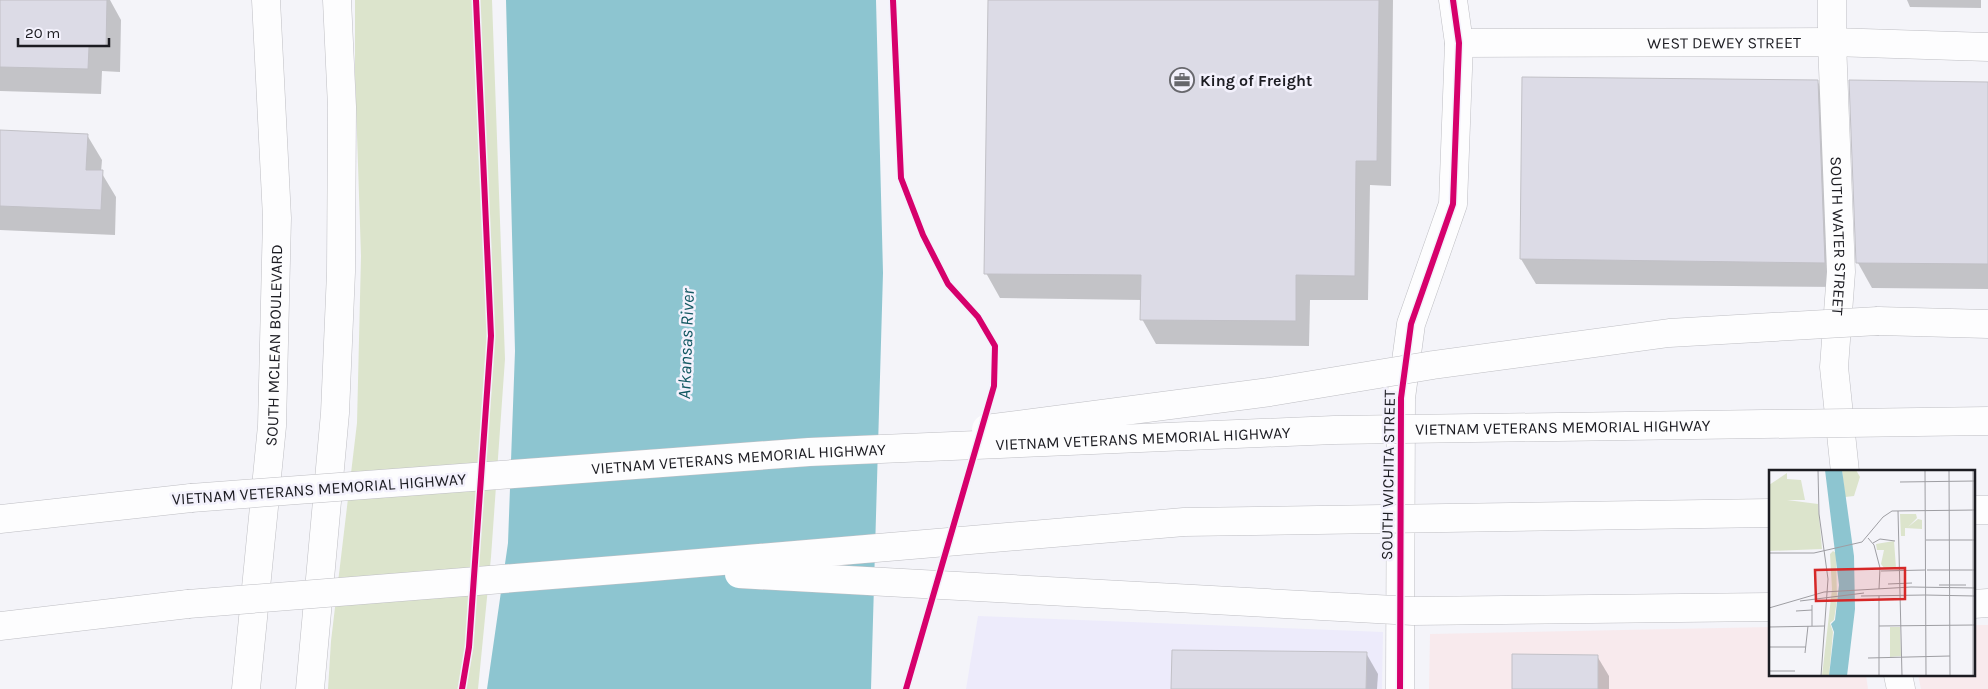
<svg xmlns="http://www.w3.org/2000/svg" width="1988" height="689" font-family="Karla,sans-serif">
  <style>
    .commercial { fill: #f8eaed }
    .built { fill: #edebfb }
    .green { fill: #dce4cc }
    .water { fill: #8dc5d0 }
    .shadow { fill: #0003 }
    .building { fill: #dcdbe6; stroke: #c1c0c6 }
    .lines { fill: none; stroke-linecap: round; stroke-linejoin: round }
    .minor-casing { stroke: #bebec3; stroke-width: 29 }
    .major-casing { stroke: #bebec3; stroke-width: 29 }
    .highway-casing { stroke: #bebec3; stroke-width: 29 }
    .minor { stroke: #fdfdfe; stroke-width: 28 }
    .major { stroke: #fdfdfe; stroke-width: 28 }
    .highway { stroke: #fdfdfe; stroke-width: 28 }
    .highway-bridge-casing { stroke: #bebec3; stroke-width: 29; stroke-linecap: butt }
    .highway-bridge { stroke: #fdfdfe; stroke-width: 28 }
    .cycleway-casing { stroke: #f3f1fc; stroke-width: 9 }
    .cycleway { stroke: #d6006c; stroke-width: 6 }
    .labels { text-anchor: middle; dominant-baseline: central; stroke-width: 5; stroke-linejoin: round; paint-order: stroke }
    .street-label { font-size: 16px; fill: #1c1c22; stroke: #f3f1fc }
    .poi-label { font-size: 16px; font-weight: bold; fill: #1c1c22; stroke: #f3f1fc; text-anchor: start }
    .water-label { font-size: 18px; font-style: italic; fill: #125761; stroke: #f3f1fc }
    .inset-road { fill: none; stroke: #9e9ea3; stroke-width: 1 }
    .view { fill: #d62828; fill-opacity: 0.15; stroke: #d62828; stroke-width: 2.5 }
    .inset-edge { fill: none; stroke: #1c1c22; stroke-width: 2.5 }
  </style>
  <rect width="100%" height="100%" fill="#f4f4f9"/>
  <g class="commercial">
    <path d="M 1974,625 L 1988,625 L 1988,689 L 1921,689 L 1918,675 L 1974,675 Z"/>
    <path d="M 1770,627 L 1770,675 L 1866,675 L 1868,689 L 1429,689 L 1430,634 Z"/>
  </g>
  <path class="built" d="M 978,616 L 1383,632 L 1382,689 L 966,689 Z"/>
  <path class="green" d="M 355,0 L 492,0 L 505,359 L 491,557 L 478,689 L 328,689 L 331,641 L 357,423 L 361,256 L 355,74 Z"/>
  <path class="water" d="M 506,0 L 876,0 L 883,273 L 871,689 L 487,689 L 508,543 L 515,351 Z"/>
  <g class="shadow">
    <path d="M 0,0 L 110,0 L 121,20 L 120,72 L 102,71 L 101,94 L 0,91 Z"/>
    <path d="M 989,0 L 1393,0 L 1391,186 L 1370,185 L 1368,300 L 1310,300 L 1309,346 L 1156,344 L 1142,319 L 1142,300 L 1000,298 L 986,273 Z"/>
    <path d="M 1907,0 L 1981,0 L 1981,8 L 1910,7 Z"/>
    <path d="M 1817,81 L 1832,106 L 1839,287 L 1536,284 L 1521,259 Z"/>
    <path d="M 1988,83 L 1988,289 L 1872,288 L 1858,263 Z"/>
    <path d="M 0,132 L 87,135 L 102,160 L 101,172 L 116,197 L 115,235 L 0,230 Z"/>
    <path d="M 1366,653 L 1378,674 L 1377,689 L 1172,689 Z"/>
    <path d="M 1597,656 L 1609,676 L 1609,689 L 1513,689 Z"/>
  </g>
  <g class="building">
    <path d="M 0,0 L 107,0 L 106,47 L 89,47 L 88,69 L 0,67 Z"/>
    <path d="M 988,0 L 1379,0 L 1377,161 L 1356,161 L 1355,276 L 1296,275 L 1296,321 L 1140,320 L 1141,275 L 984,274 Z"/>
    <path d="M 1522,77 L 1818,80 L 1825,263 L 1520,259 Z"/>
    <path d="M 1849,80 L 1988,82 L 1988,264 L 1856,263 Z"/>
    <path d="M 0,130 L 88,134 L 86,170 L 103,170 L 101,210 L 0,206 Z"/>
    <path d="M 1172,650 L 1367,652 L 1366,689 L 1171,689 Z"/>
    <path d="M 1512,654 L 1598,655 L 1598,689 L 1512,689 Z"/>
  </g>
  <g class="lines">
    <defs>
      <g id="minor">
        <path id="s1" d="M 1832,0 L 1832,42 L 1841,272 L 1834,367 L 1845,472"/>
        <path id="s2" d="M 1459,43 L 1832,42 L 1988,47"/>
        <path d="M 1898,675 L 1901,689"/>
        <path d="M 1400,689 L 1401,398 L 1411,324 L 1453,204 L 1459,43 L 1453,0"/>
      </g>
      <g id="major">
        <path id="s3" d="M 246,689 L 272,426 L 277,218 L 266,0"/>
        <path d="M 310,689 L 335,413 L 341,272 L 342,107 L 337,0"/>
      </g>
      <g id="highway">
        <path d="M 1878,321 L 1988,324"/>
        <path d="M 1974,510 L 1988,510"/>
        <path d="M 0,519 L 191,498"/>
        <path d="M 1974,604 L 1988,603"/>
        <path d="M 0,626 L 188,604"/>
      </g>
    </defs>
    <use href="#minor" class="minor-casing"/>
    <use href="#major" class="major-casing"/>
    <use href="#highway" class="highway-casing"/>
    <use href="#minor" class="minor"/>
    <use href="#major" class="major"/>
    <use href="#highway" class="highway"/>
    <defs>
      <g id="highway-bridge">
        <path d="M 986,429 L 1270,392 L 1433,365 L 1669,333 L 1878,321"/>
        <path id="s4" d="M 191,498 L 809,452 L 1334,430 L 1988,421"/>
        <path d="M 739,574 L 1413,611 L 1770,607"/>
        <path d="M 188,604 L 640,568 L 1184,522 L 1770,513"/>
      </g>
    </defs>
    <use href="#highway-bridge" class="highway-bridge-casing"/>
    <use href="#highway-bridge" class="highway-bridge"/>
    <defs>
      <g id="cycleway">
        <path d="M 893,0 L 901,178 L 923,235 L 948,284 L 978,317 L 995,346 L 994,386 L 906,689"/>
        <path d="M 462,689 L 469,647 L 491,336 L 476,0"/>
        <path d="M 1400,689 L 1401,398 L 1411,324 L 1453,204 L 1459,43 L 1453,0"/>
      </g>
    </defs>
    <use href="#cycleway" class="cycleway-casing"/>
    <use href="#cycleway" class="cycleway"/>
  </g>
  <defs>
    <symbol id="office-ring" viewBox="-11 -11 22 22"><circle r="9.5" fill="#f3f1fc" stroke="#68686d" stroke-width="1.5"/><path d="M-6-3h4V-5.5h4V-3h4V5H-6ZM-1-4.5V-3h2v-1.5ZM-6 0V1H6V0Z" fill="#68686d"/></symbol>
  </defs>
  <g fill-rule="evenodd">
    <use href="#office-ring" x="1168" y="66" width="28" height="28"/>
  </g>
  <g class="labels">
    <g class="street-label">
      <text stroke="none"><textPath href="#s2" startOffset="265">WEST DEWEY STREET</textPath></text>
      <text stroke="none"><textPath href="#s1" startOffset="236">SOUTH WATER STREET</textPath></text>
      <text stroke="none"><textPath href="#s3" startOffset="345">SOUTH MCLEAN BOULEVARD</textPath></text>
      <text stroke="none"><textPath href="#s4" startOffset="1374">VIETNAM VETERANS MEMORIAL HIGHWAY</textPath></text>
      <text stroke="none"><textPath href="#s4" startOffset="954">VIETNAM VETERANS MEMORIAL HIGHWAY</textPath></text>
      <text stroke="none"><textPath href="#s4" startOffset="549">VIETNAM VETERANS MEMORIAL HIGHWAY</textPath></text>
      <text transform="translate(1388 475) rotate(-89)">SOUTH WICHITA STREET</text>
      <text transform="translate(319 489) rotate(-4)">VIETNAM VETERANS MEMORIAL HIGHWAY</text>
    </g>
    <g class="poi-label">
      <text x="1200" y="80">King of Freight</text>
    </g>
    <g class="water-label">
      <text transform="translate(686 344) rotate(-88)">Arkansas River</text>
    </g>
  </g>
  <g transform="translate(1769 470)">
    <rect width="206" height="206" fill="#f4f4f9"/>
    <path d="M 73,0 L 87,0 L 91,7 L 85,26 L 76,27 ZM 18,3 L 18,9 L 32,10 L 36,30 L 18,30 L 49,34 L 53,79 L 0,81 L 0,15 ZM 131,44 L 147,44 L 148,48 L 139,57 L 149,49 L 153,50 L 153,59 L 136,58 L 136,66 L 132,66 ZM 125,71 L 127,98 L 115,98 L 112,94 L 115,80 L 108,80 L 107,74 ZM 64,81 L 67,83 L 68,130 L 65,150 L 61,153 L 64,162 L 60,206 L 53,206 L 63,119 L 61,84 ZM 121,157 L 131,157 L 132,186 L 121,187 Z" fill="#dce4cc"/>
    <path d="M 56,0 L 73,0 L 85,86 L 86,139 L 78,206 L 60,206 L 65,162 L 62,154 L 66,150 L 70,115 Z" fill="#8dc5d0"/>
    <path class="inset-road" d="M 49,0 L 50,44 L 59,109 L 52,206M 156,0 L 157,206M 180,0 L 181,206M 204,0 L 204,206M 131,12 L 206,11M 129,41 L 133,206M 99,68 L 105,75 L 111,98 L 110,119M 157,70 L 205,70M 104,73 L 111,69 L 126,71M 0,83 L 45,83 L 93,72 L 114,47 L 123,41 L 207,40M 158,100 L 207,100M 112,101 L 156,100M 119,114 L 143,113M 170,115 L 197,115M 156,125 L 206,126M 92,126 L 156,125M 110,126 L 110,206M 31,131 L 95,123M 43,135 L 43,156M 0,138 L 55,122 L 142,117 L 207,118M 27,141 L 43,140M 110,156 L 205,155M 0,157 L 56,156M 0,177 L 37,177M 36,183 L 39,156M 99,188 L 181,186M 0,201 L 26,201"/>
    <path class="view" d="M 136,98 L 136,129 L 47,131 L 46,100 Z"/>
    <rect width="206" height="206" class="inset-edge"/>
  </g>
  <path d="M18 38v8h91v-8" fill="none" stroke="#1c1c22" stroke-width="2.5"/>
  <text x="25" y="38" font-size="15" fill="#1c1c22" stroke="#f3f1fc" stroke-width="4" paint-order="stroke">20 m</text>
</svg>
